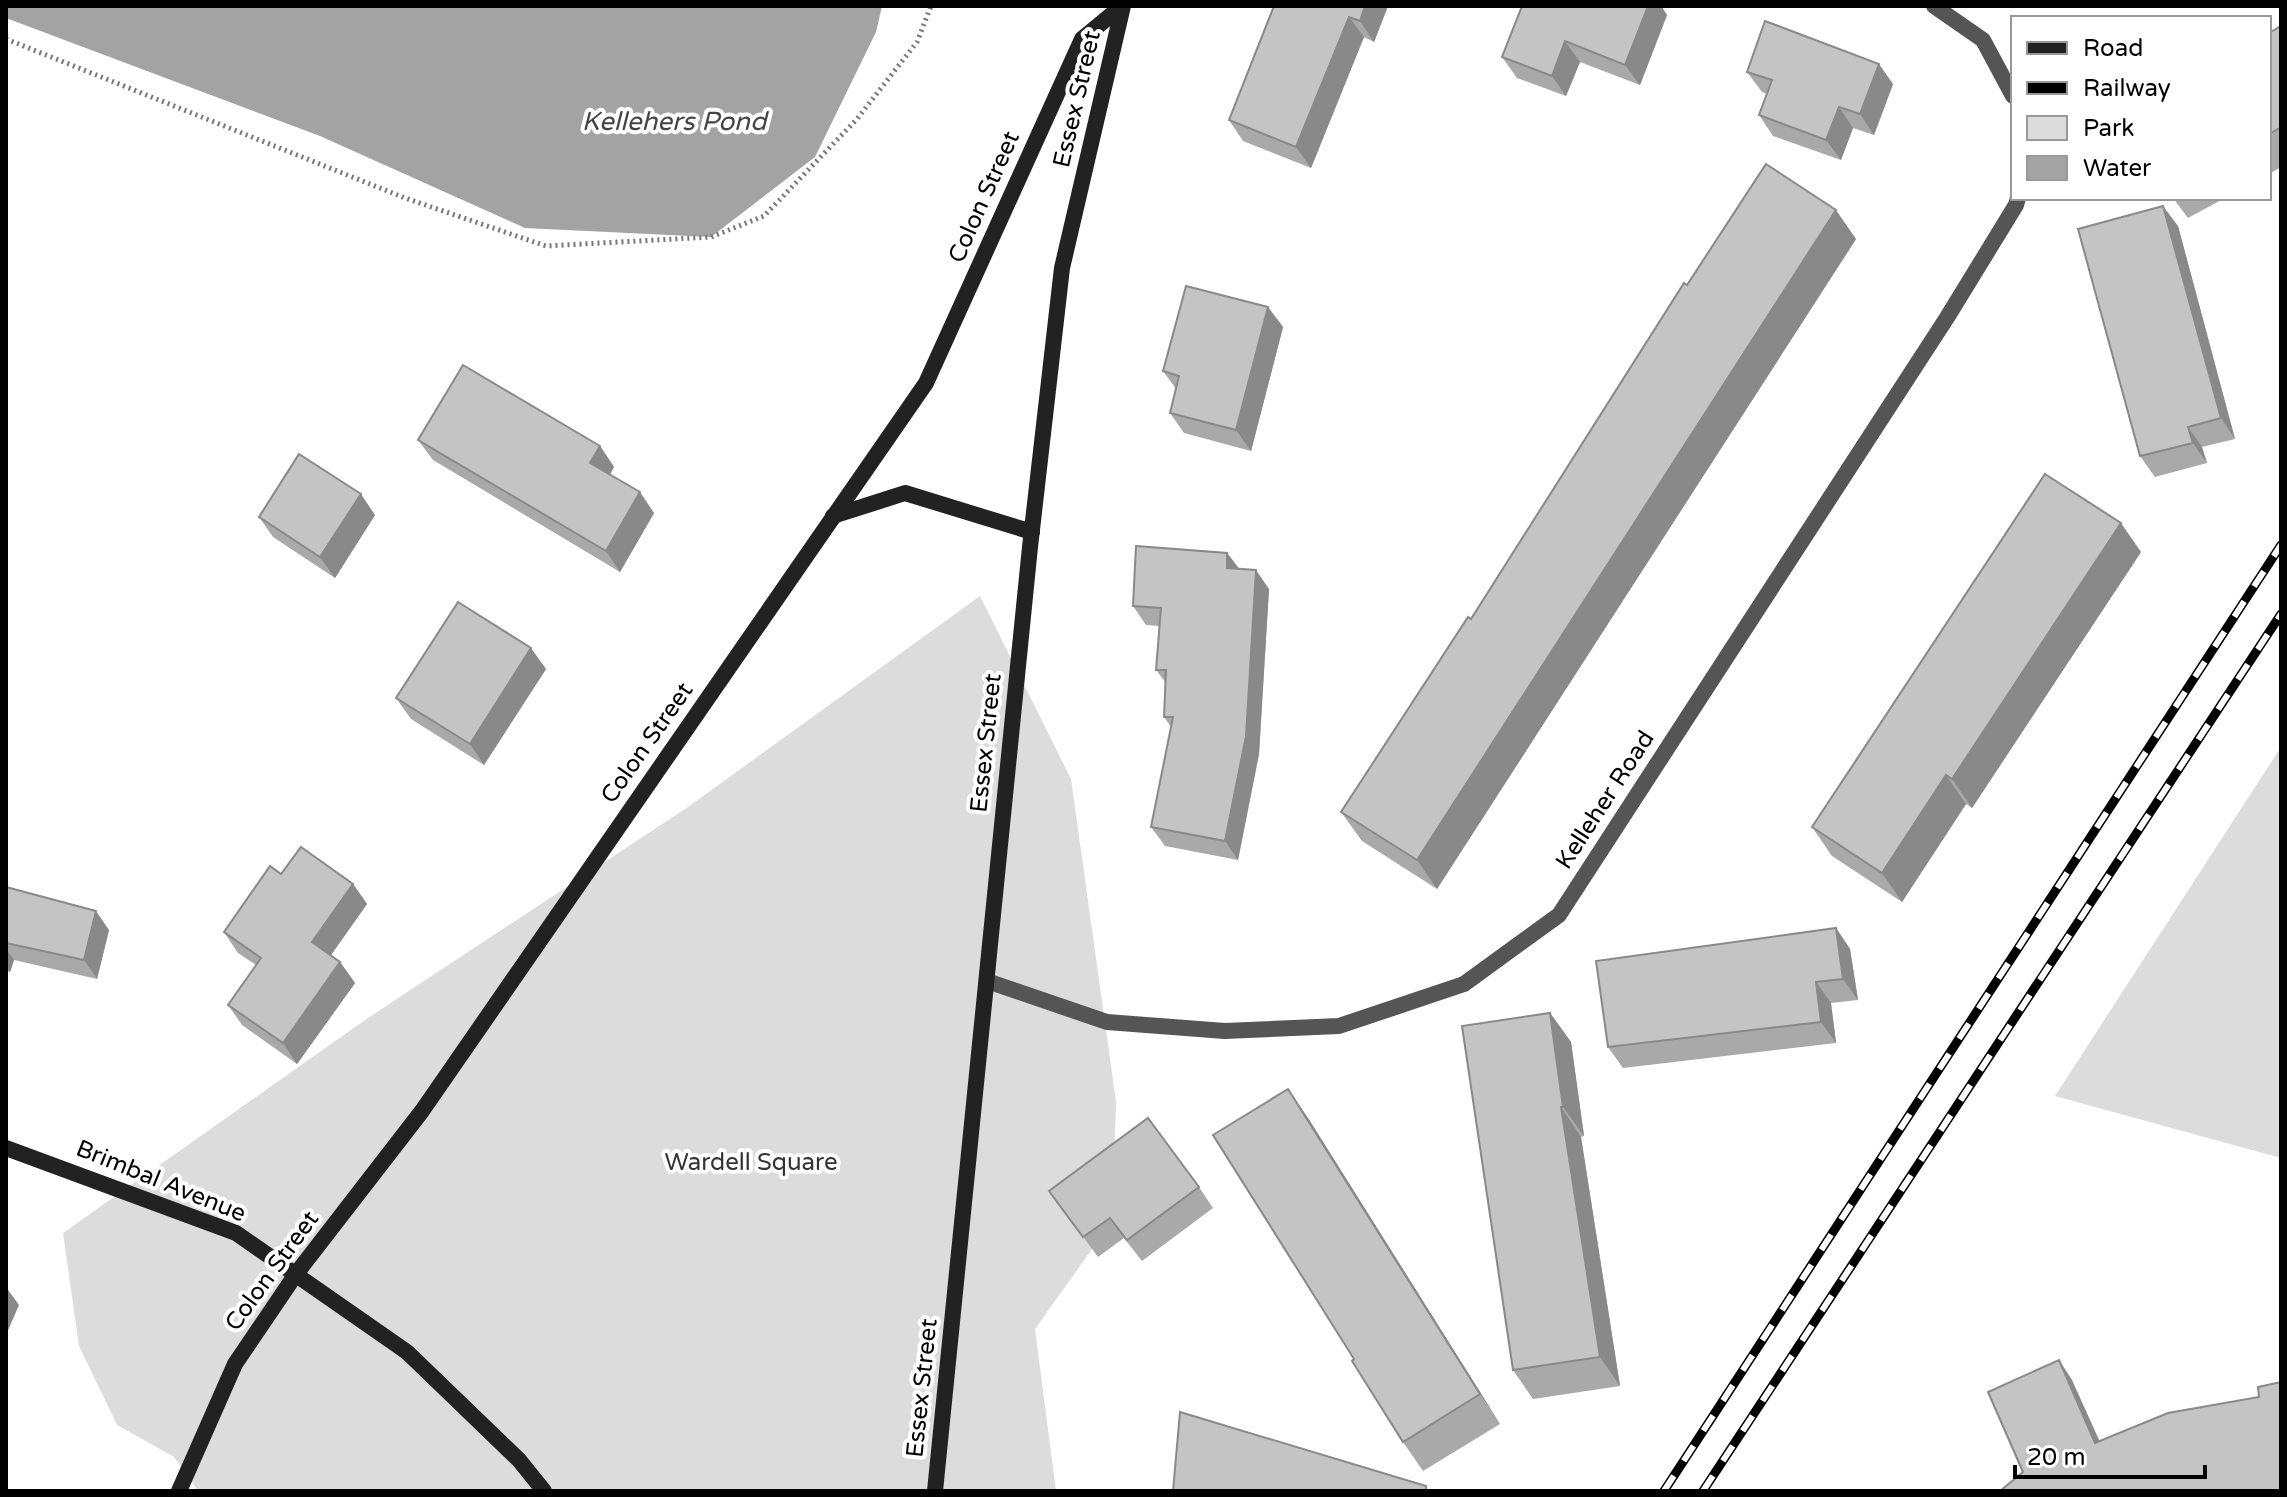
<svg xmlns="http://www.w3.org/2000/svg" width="2287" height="1497" font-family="'Varela Round',sans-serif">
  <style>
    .green { fill: #dcdcdc }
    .water { fill: #a3a3a3 }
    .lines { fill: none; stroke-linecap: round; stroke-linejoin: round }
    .path { stroke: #777; stroke-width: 5; stroke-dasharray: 2 4; stroke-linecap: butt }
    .street { stroke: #555; stroke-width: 16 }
    .secondary { stroke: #222; stroke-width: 16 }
    .rail-casing { stroke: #000; stroke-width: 9 }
    .rail { stroke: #fff; stroke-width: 6; stroke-dasharray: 18; stroke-linecap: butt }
    .wall { fill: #a9a9a9 }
    .shaded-wall { fill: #898989 }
    .building { fill: #c4c4c4; stroke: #898989; stroke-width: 2 }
    .labels { text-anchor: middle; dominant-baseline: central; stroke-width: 8; stroke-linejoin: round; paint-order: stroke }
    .street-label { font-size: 24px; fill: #000; stroke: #fff }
    .park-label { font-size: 24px; fill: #333; stroke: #fff }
    .water-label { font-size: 26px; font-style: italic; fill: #444; stroke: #fff }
  </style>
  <rect width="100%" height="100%" fill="#fff"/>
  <g class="green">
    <path d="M 980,596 L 1071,779 L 1116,1102 L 1112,1221 L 1035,1329 L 1056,1491 L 198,1491 L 174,1457 L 117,1425 L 79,1346 L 63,1233 L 368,1018 L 688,807 Z"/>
    <path d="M 2281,747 L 2281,1158 L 2055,1096 Z"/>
  </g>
  <path class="water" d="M 6,6 L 882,6 L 876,32 L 815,157 L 711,237 L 525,228 L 320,136 L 6,18 Z"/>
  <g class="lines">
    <path class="path" d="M 6,39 L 405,198 L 546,246 L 711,237 L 764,216 L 857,119 L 917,42 L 931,6"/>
    <g class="street">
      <path d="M 1934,6 L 1983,40 L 2013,96"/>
      <path d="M 987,981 L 1107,1022 L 1225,1031 L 1339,1026 L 1464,984 L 1559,915 L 1948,316 L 2016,205 L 2018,198"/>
    </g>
    <g class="secondary">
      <path d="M 833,516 L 905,493 L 1032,532"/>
      <path d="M 6,1148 L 236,1233 L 407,1352 L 519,1460 L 544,1491"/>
      <path d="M 179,1491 L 235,1364 L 296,1274 L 422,1111 L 926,383 L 1082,39 L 1122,6"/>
      <path d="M 935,1491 L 1030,547 L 1062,268 L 1123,6"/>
    </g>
    <defs>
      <g id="rail">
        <path d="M 1664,1491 L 2281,545"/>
        <path d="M 1703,1491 L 2281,614"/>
      </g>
    </defs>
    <use href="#rail" class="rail-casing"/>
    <use href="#rail" class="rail"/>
  </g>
  <g class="wall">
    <path d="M 1274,6 L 1388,6 L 1374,42 L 1364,37 L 1311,168 L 1243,141 L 1229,120 Z"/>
    <path d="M 1522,6 L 1661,6 L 1667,15 L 1640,85 L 1580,62 L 1566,96 L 1517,78 L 1502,57 Z"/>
    <path d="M 2281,26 L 2281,167 L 2269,174 L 2269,33 Z"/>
    <path d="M 1747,72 L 1893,84 L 1874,135 L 1853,128 L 1841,160 L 1773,136 L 1759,115 L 1767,94 L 1762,92 Z"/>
    <path d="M 2173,198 L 2225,198 L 2188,218 Z"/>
    <path d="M 2178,226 L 2235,439 L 2202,447 L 2207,463 L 2155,477 L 2140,456 Z"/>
    <path d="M 1856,239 L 1437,889 L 1362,841 L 1341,812 L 1471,619 L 1687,285 Z"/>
    <path d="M 1268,307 L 1283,327 L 1251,451 L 1184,433 L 1170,413 L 1176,389 L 1163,371 Z"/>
    <path d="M 418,440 L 600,446 L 614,467 L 610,475 L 654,513 L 620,572 L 433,460 Z"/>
    <path d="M 375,515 L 335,578 L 273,537 L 259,517 Z"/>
    <path d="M 2141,552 L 1972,808 L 1966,804 L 1902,902 L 1832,856 L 1812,827 Z"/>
    <path d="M 1227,553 L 1239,569 L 1269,589 L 1259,754 L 1238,860 L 1165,846 L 1151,827 L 1171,727 L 1164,717 L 1166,683 L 1156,670 L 1159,626 L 1146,625 L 1133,606 Z"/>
    <path d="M 546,669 L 484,765 L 411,719 L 396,698 Z"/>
    <path d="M 281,874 L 353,884 L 367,904 L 331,955 L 340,962 L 355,983 L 297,1064 L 242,1025 L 228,1005 L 256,965 L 238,953 L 224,932 Z"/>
    <path d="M 6,887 L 109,930 L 97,979 L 14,960 L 10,972 L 6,971 Z"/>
    <path d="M 1836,928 L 1850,949 L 1858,1000 L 1831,1003 L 1836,1043 L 1623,1068 L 1608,1047 Z"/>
    <path d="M 1550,1013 L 1571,1042 L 1584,1136 L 1581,1137 L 1620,1386 L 1533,1399 L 1513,1370 Z"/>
    <path d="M 1308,1118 L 1500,1424 L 1423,1471 L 1403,1442 L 1354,1359 Z"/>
    <path d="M 1199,1187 L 1213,1208 L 1142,1261 L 1124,1238 L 1098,1257 L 1049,1191 Z"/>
  </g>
  <g class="shaded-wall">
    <path d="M 1365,6 L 1388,6 L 1374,42 L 1360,21 Z"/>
    <path d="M 1648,6 L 1661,6 L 1667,15 L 1640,85 L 1625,65 Z"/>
    <path d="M 1349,17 L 1364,37 L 1311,168 L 1296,147 Z"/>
    <path d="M 1565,41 L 1580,62 L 1566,96 L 1552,76 Z"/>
    <path d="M 1879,64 L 1893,84 L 1874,135 L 1860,114 Z"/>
    <path d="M 1839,107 L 1853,128 L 1841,160 L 1826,140 Z"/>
    <path d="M 2163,206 L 2178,226 L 2235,439 L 2221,418 Z"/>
    <path d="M 1836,210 L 1856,239 L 1437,889 L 1417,860 Z"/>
    <path d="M 1268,307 L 1283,327 L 1251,451 L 1236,430 Z"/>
    <path d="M 2188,427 L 2202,447 L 2207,463 L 2193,443 Z"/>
    <path d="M 600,446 L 614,467 L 604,484 L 590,463 Z"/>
    <path d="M 640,492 L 654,513 L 620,572 L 606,551 Z"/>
    <path d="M 361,494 L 375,515 L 335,578 L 320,557 Z"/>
    <path d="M 2121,523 L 2141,552 L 1972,808 L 1952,779 Z"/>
    <path d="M 1227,553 L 1241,571 L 1227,568 Z"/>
    <path d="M 1256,570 L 1269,589 L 1259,754 L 1238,860 L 1225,841 Z"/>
    <path d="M 531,648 L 546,669 L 484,765 L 470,744 Z"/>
    <path d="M 1946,775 L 1966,804 L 1902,902 L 1882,873 Z"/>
    <path d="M 353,884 L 367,904 L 326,962 L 312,942 Z"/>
    <path d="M 96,911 L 109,930 L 97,979 L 84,960 Z"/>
    <path d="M 1836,928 L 1850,949 L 1858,1000 L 1843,979 Z"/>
    <path d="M 6,949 L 14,960 L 10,972 L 6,966 Z"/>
    <path d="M 340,962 L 355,983 L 297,1064 L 283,1043 Z"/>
    <path d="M 1816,982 L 1831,1003 L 1836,1043 L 1821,1022 Z"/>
    <path d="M 1550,1013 L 1571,1042 L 1584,1136 L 1563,1107 Z"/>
    <path d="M 1288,1089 L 1308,1118 L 1500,1424 L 1480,1394 Z"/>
    <path d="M 1561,1107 L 1581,1137 L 1620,1386 L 1600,1357 Z"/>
    <path d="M 6,1287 L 19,1305 L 6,1335 Z"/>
    <path d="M 2059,1360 L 2072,1380 L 2109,1462 L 2095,1443 Z"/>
  </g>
  <g class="building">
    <path d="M 1274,6 L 1365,6 L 1360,21 L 1349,17 L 1296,147 L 1229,120 Z"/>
    <path d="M 1522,6 L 1648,6 L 1625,65 L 1565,41 L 1552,76 L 1502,57 Z"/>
    <path d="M 1765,21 L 1879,64 L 1860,114 L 1839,107 L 1826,140 L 1759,115 L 1772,80 L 1747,72 Z"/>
    <path d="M 2281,26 L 2281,127 L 2269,134 L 2269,33 Z"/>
    <path d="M 1766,164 L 1836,210 L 1417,860 L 1341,812 L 1468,617 L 1471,619 L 1684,283 L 1687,285 Z"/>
    <path d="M 2163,206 L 2221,418 L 2188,427 L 2193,443 L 2140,456 L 2078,229 Z"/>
    <path d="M 1186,286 L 1268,307 L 1236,430 L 1170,413 L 1179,376 L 1163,371 Z"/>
    <path d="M 463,365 L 600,446 L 590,463 L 640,492 L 606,551 L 418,440 Z"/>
    <path d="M 299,454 L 361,494 L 320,557 L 259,517 Z"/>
    <path d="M 2045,474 L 2121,523 L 1952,779 L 1946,775 L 1882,873 L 1812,827 Z"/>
    <path d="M 1136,546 L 1227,553 L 1227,568 L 1256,570 L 1246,736 L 1225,841 L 1151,827 L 1173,717 L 1164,717 L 1166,670 L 1156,670 L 1161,608 L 1133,606 Z"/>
    <path d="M 458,602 L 531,648 L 470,744 L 396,698 Z"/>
    <path d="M 301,847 L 353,884 L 312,942 L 340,962 L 283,1043 L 228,1005 L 261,958 L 224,932 L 270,866 L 281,874 Z"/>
    <path d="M 6,887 L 96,911 L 84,960 L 6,943 Z"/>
    <path d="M 1836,928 L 1843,979 L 1816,982 L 1821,1022 L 1608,1047 L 1596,961 Z"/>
    <path d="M 1550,1013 L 1563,1107 L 1561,1107 L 1600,1357 L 1513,1370 L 1462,1026 Z"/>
    <path d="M 1288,1089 L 1480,1394 L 1403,1442 L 1352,1361 L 1354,1359 L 1213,1135 Z"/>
    <path d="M 1148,1118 L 1199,1187 L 1127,1240 L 1110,1218 L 1083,1237 L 1049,1191 Z"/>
    <path d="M 2059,1360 L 2095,1443 L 2168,1413 L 2259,1397 L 2258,1387 L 2281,1382 L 2281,1491 L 2000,1491 L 2023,1472 L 1988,1392 Z"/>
    <path d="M 1180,1412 L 1426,1486 L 1426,1491 L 1173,1491 Z"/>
  </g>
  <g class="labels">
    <g class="street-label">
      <text transform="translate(1077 99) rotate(-77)">Essex Street</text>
      <text transform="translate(984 197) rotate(-66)">Colon Street</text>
      <text transform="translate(647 743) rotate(-55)">Colon Street</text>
      <text transform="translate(986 743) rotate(-84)">Essex Street</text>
      <text transform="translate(1605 800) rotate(-57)">Kelleher Road</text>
      <text transform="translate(161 1181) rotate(22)">Brimbal Avenue</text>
      <text transform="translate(272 1271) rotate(-54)">Colon Street</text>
      <text transform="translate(922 1388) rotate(-84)">Essex Street</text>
    </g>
    <g class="park-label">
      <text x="751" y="1162">Wardell Square</text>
    </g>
    <g class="water-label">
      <text x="674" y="121">Kellehers Pond</text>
    </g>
  </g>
  <rect width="2287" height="1497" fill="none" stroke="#000000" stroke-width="16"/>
  <rect x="2011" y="16" width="260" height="184" fill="#ffffff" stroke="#999999" stroke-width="2"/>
  <rect x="2027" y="42" width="40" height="12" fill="#222222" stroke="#999999" stroke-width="2"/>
  <text x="2083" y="56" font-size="24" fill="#000000">Road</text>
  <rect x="2027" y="82" width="40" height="12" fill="#000000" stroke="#999999" stroke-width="2"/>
  <text x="2083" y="96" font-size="24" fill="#000000">Railway</text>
  <rect x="2027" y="116" width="40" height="24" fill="#dcdcdc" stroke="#999999" stroke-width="2"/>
  <text x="2083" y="136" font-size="24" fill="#000000">Park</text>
  <rect x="2027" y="156" width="40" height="24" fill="#a3a3a3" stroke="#999999" stroke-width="2"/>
  <text x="2083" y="176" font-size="24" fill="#000000">Water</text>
  <path d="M2015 1465v12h190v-12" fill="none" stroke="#000000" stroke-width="4"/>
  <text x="2027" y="1465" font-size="24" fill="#000000" stroke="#ffffff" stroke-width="6" paint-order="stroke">20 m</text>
</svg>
